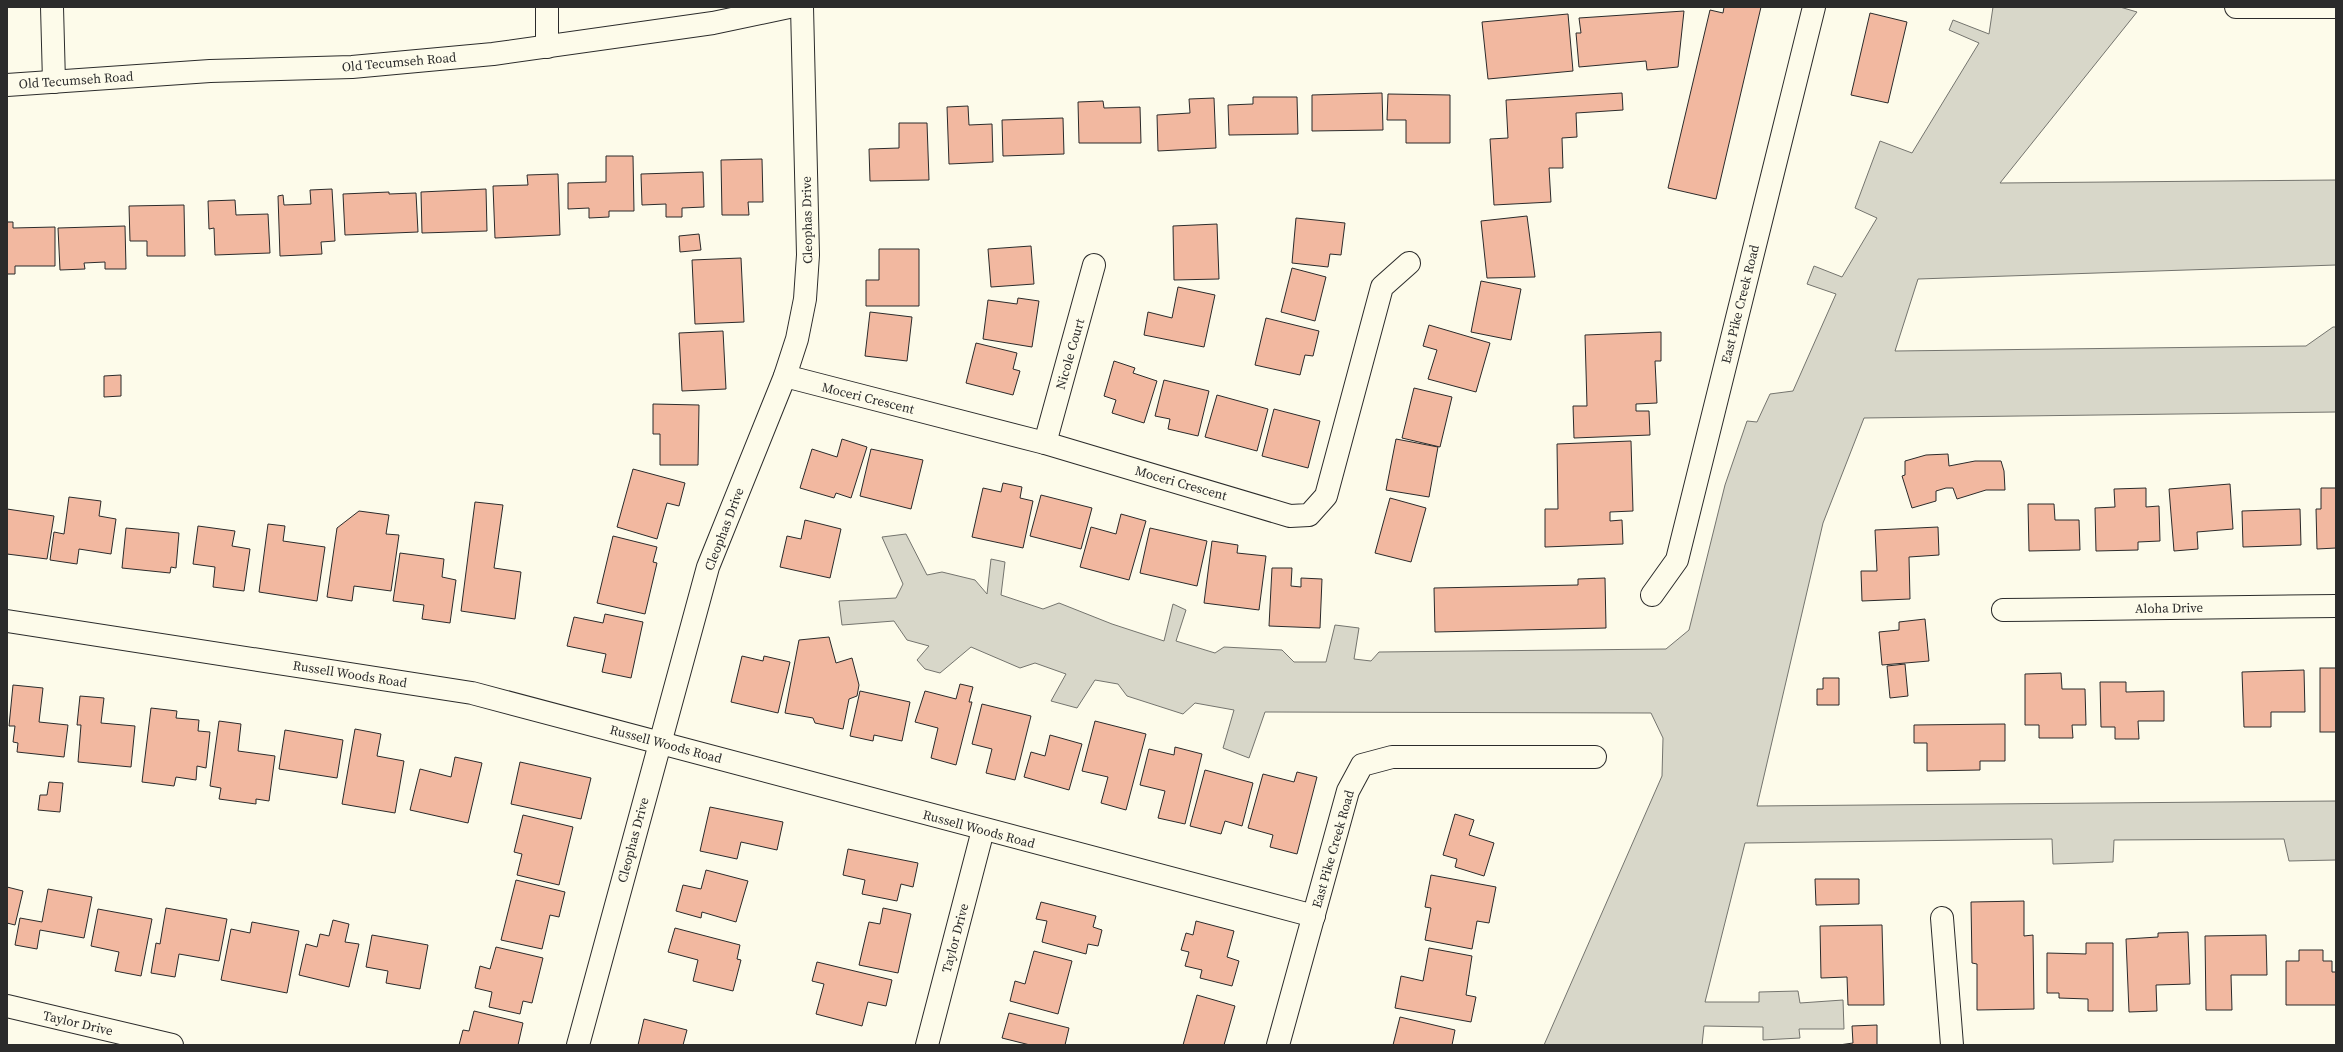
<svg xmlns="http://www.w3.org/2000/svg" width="2343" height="1052" font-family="'Source Serif 4',serif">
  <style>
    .water { fill: #d8d7c9; stroke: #74746e }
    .building { fill: #f2b8a0; stroke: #2b2b2b }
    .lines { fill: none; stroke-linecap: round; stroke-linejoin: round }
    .minor-casing { stroke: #2b2b2b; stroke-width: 24 }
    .major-casing { stroke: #2b2b2b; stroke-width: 24 }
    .minor { stroke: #fdfbea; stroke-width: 22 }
    .major { stroke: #fdfbea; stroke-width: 22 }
    .labels { text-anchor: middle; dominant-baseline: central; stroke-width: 3; stroke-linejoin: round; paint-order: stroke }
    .street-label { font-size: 13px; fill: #2b2b2b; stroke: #fdfbea }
  </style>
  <rect width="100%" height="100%" fill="#fdfbea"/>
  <path class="water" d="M 1993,7 L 2120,7 L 2137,12 L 2000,183 L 2336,180 L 2336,265 L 1918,279 L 1895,351 L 2306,346 L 2333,327 L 2336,327 L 2336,412 L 1864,418 L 1823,523 L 1757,806 L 2336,801 L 2336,860 L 2289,861 L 2284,839 L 2114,840 L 2113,862 L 2053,864 L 2052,839 L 1745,843 L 1705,1002 L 1759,1002 L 1759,992 L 1798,991 L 1800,1003 L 1843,1000 L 1844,1029 L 1799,1029 L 1800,1038 L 1763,1040 L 1763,1027 L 1704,1026 L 1702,1045 L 1544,1045 L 1662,776 L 1663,738 L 1651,713 L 1265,712 L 1249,758 L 1223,748 L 1234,710 L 1195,703 L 1183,714 L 1127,696 L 1118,684 L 1095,680 L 1077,708 L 1051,701 L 1066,674 L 1035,663 L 1020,668 L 971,647 L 940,673 L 925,669 L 917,660 L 929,646 L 907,640 L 894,621 L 842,625 L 839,601 L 896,598 L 903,584 L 882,537 L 906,534 L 927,575 L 942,572 L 975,580 L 987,594 L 991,559 L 1005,562 L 1001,595 L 1043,609 L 1059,603 L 1112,624 L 1164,641 L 1173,604 L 1186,610 L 1176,641 L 1215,653 L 1224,647 L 1282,650 L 1294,662 L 1326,662 L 1335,625 L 1359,628 L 1354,659 L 1371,661 L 1379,652 L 1666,649 L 1689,630 L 1725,485 L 1747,421 L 1757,422 L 1770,394 L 1793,391 L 1836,294 L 1807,284 L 1814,266 L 1842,277 L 1877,218 L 1855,208 L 1880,141 L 1912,153 L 1979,43 L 1949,30 L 1953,20 L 1989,34 Z"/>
  <g class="building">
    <path d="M 1724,7 L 1761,7 L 1716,199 L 1668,188 L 1710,10 L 1723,13 Z"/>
    <path d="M 1684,11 L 1678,67 L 1647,70 L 1646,61 L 1579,67 L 1576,33 L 1581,33 L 1579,18 Z"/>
    <path d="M 1870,13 L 1907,22 L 1888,103 L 1851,95 Z"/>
    <path d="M 1568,14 L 1573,71 L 1488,79 L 1482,22 Z"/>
    <path d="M 1382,93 L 1383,130 L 1312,131 L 1312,95 Z"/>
    <path d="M 1622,93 L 1623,110 L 1576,113 L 1577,137 L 1562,138 L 1563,168 L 1549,168 L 1551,202 L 1494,205 L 1490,139 L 1508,138 L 1506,100 Z"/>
    <path d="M 1388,94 L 1450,95 L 1450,143 L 1406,143 L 1406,120 L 1387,120 Z"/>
    <path d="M 1253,97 L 1297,97 L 1298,134 L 1229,135 L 1228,105 L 1253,104 Z"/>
    <path d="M 1214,98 L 1216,148 L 1158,151 L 1157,115 L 1190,113 L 1189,99 Z"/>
    <path d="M 1103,101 L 1104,108 L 1140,107 L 1141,143 L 1079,143 L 1078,102 Z"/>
    <path d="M 968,106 L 969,125 L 992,124 L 993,162 L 949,164 L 947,107 Z"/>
    <path d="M 1063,118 L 1064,154 L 1003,156 L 1002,120 Z"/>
    <path d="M 899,123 L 927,123 L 929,180 L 870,181 L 869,149 L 899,148 Z"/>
    <path d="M 606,156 L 633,156 L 634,211 L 609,211 L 609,217 L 589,218 L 589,208 L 568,209 L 568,183 L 606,182 Z"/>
    <path d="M 762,159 L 763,202 L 748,202 L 749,215 L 722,215 L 721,160 Z"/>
    <path d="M 703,172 L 704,207 L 682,208 L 682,217 L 666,217 L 666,204 L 642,205 L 641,174 Z"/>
    <path d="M 558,174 L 560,235 L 495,238 L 493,186 L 528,185 L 527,175 Z"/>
    <path d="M 332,189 L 335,241 L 321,242 L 322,254 L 280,256 L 278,196 L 283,195 L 284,205 L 311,204 L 310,190 Z"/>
    <path d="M 486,189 L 487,231 L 422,233 L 421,192 Z"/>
    <path d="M 389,192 L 389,194 L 416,193 L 418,232 L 345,235 L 343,194 Z"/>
    <path d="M 235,200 L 236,215 L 268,214 L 270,253 L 215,255 L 214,228 L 209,229 L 208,201 Z"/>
    <path d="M 184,205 L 185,256 L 147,256 L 147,241 L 130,241 L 129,206 Z"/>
    <path d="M 1527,216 L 1535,277 L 1487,278 L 1481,221 Z"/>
    <path d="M 1296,218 L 1345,223 L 1341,255 L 1330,254 L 1328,267 L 1292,263 Z"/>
    <path d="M 7,222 L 13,222 L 13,228 L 55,227 L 55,266 L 15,266 L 15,274 L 7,274 Z"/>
    <path d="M 1217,224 L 1219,279 L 1174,280 L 1173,226 Z"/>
    <path d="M 125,226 L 126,269 L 105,269 L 105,262 L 84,263 L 85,269 L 60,270 L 58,228 Z"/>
    <path d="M 699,234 L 701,250 L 680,252 L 679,236 Z"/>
    <path d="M 1031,246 L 1034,284 L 991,287 L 988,249 Z"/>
    <path d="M 879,249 L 919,249 L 919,306 L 866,306 L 866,280 L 879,280 Z"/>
    <path d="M 741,258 L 744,322 L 695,324 L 692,260 Z"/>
    <path d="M 1292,268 L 1326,277 L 1315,321 L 1281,312 Z"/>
    <path d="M 1481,281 L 1521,289 L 1511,340 L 1471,332 Z"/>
    <path d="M 1178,287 L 1215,295 L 1204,347 L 1144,335 L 1148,312 L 1172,318 Z"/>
    <path d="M 1018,298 L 1039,301 L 1032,347 L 983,339 L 988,300 L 1017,304 Z"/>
    <path d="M 870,312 L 912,317 L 907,361 L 865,356 Z"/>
    <path d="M 1266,318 L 1319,331 L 1313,356 L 1305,355 L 1300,375 L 1255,365 Z"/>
    <path d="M 1429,325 L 1490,343 L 1476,392 L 1428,379 L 1437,350 L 1423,346 Z"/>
    <path d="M 723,331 L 726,389 L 682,391 L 679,333 Z"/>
    <path d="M 1661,332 L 1661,361 L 1655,361 L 1657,403 L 1636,404 L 1636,411 L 1649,411 L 1650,435 L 1574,438 L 1573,406 L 1587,406 L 1585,335 Z"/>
    <path d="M 976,343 L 1017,353 L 1013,369 L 1020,371 L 1013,395 L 966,383 Z"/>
    <path d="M 1114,361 L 1135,368 L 1133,373 L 1157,381 L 1144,423 L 1112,413 L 1116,400 L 1104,396 Z"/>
    <path d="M 121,375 L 121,396 L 104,397 L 104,376 Z"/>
    <path d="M 1164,380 L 1209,391 L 1198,436 L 1168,429 L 1170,419 L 1155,416 Z"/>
    <path d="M 1414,388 L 1452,397 L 1440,447 L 1402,438 Z"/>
    <path d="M 1217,395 L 1268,409 L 1257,451 L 1205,437 Z"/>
    <path d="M 653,404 L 699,405 L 698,465 L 660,465 L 660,434 L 653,434 Z"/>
    <path d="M 1274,409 L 1320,421 L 1308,468 L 1262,456 Z"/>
    <path d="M 842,439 L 867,447 L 851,498 L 836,493 L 834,498 L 800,488 L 812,449 L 837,457 Z"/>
    <path d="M 1396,439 L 1438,447 L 1429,497 L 1386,490 Z"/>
    <path d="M 1631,441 L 1633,511 L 1610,512 L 1610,521 L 1622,520 L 1623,544 L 1545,547 L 1545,509 L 1558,509 L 1557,444 Z"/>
    <path d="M 871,449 L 923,460 L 911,509 L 860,496 Z"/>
    <path d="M 1948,454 L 1949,466 L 1975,461 L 2001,461 L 2004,471 L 2005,490 L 1986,490 L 1957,499 L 1953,488 L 1946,488 L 1936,491 L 1936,501 L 1912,508 L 1902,476 L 1905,475 L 1905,461 L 1926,455 Z"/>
    <path d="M 633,469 L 685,483 L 679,506 L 667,503 L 657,539 L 617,527 Z"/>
    <path d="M 1003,483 L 1022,487 L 1020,498 L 1033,501 L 1023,548 L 972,537 L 983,488 L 1001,492 Z"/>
    <path d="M 2230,484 L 2233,529 L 2197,532 L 2198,549 L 2174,551 L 2169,489 Z"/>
    <path d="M 2146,488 L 2146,507 L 2159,506 L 2160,541 L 2138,542 L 2138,550 L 2096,551 L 2095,508 L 2115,507 L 2114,489 Z"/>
    <path d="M 2321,488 L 2336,488 L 2336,548 L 2317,549 L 2316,509 L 2321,509 Z"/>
    <path d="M 1041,495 L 1092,508 L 1081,549 L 1030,536 Z"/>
    <path d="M 69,497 L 101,501 L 99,516 L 116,519 L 111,554 L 79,549 L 77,564 L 50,560 L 54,532 L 64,534 Z"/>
    <path d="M 1390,498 L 1426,508 L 1411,562 L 1375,553 Z"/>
    <path d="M 475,502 L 503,505 L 494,568 L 521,572 L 515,619 L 461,611 Z"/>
    <path d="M 2028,504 L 2054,504 L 2055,520 L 2079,520 L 2080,550 L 2029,551 Z"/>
    <path d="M 7,509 L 54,516 L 47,559 L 7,554 Z"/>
    <path d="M 2300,509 L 2301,545 L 2243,547 L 2242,511 Z"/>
    <path d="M 359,511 L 389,515 L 386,534 L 399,535 L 391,591 L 354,586 L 352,601 L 327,597 L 337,528 Z"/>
    <path d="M 1121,514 L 1146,521 L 1129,580 L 1080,567 L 1091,527 L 1116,534 Z"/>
    <path d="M 805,520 L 841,529 L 830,578 L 780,567 L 787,536 L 801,539 Z"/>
    <path d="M 268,524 L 285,526 L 283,541 L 325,547 L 317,601 L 259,592 Z"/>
    <path d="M 198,526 L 235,531 L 232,546 L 250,549 L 244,591 L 213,587 L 215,567 L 193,564 Z"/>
    <path d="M 1938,527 L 1939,555 L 1909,557 L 1910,599 L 1862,601 L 1861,571 L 1877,571 L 1875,530 Z"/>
    <path d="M 126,528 L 179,533 L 176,568 L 171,567 L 170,573 L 122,568 Z"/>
    <path d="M 1150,528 L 1207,541 L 1197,586 L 1140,573 Z"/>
    <path d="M 613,536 L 657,547 L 653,562 L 657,563 L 645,614 L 597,603 Z"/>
    <path d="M 1212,541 L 1238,545 L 1237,553 L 1266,556 L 1259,610 L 1204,603 Z"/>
    <path d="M 400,553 L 444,559 L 442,577 L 456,580 L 450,623 L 422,619 L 424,605 L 393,601 Z"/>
    <path d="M 1272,568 L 1292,568 L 1291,586 L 1301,587 L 1301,578 L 1322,579 L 1320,628 L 1269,626 Z"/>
    <path d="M 1605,578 L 1606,628 L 1435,632 L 1434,588 L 1578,585 L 1578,579 Z"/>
    <path d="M 605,614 L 643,622 L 631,678 L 602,672 L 606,654 L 567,646 L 574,617 L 603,623 Z"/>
    <path d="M 1925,619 L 1929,661 L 1882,665 L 1879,632 L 1899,630 L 1899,622 Z"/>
    <path d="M 829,637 L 836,663 L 852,658 L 859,685 L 857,696 L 849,699 L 843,729 L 815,723 L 813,718 L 785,713 L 799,640 Z"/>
    <path d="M 742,656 L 763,661 L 764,656 L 790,662 L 778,713 L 731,702 Z"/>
    <path d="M 1905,664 L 1908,696 L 1890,698 L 1887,666 Z"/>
    <rect x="2320" y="668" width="16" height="64"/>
    <path d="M 2304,670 L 2305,712 L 2271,712 L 2271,727 L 2244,727 L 2242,672 Z"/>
    <path d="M 2061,673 L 2062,689 L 2085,689 L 2086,725 L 2072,725 L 2073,738 L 2039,738 L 2039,725 L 2025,725 L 2025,674 Z"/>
    <path d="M 1823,678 L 1839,678 L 1839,705 L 1817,705 L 1817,689 L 1823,689 Z"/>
    <path d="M 2100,682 L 2126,682 L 2126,692 L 2164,691 L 2164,721 L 2138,721 L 2139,739 L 2115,739 L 2115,727 L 2101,727 Z"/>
    <path d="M 960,684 L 973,687 L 969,702 L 972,702 L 956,765 L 931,758 L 938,728 L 915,722 L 925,691 L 956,699 Z"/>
    <path d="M 13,685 L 43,688 L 39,722 L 68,725 L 64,757 L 17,752 L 18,743 L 13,742 L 15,726 L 9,726 Z"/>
    <path d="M 860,691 L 910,702 L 902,741 L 874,735 L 873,741 L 850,736 Z"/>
    <path d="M 80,696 L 104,698 L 101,723 L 135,726 L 131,767 L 78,762 L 81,725 L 77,725 Z"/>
    <path d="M 982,704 L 1031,716 L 1015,780 L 986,773 L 992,749 L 972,744 Z"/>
    <path d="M 151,708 L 177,711 L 176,718 L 199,720 L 198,731 L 210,732 L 206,768 L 197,766 L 196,780 L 176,777 L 174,786 L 142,782 Z"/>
    <path d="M 219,721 L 241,724 L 238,751 L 275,756 L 269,801 L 256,799 L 256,804 L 219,799 L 221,788 L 210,786 Z"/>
    <path d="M 1095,721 L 1146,734 L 1126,810 L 1101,803 L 1108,777 L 1082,771 Z"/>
    <path d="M 2005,724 L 2005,761 L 1980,761 L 1980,770 L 1927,771 L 1927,743 L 1914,743 L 1914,725 Z"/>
    <path d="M 355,729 L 381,734 L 377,756 L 404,761 L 395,813 L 342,804 Z"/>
    <path d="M 285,730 L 343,740 L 337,778 L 279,769 Z"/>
    <path d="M 1050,735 L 1082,744 L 1069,790 L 1024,777 L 1031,752 L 1045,756 Z"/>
    <path d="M 1175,747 L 1202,754 L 1185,824 L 1158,818 L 1165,791 L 1140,785 L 1149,749 L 1174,755 Z"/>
    <path d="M 455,757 L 482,763 L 468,823 L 410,810 L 420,769 L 451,777 Z"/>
    <path d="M 520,762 L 591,778 L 581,819 L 511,804 Z"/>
    <path d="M 1205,770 L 1253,783 L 1242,826 L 1225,821 L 1221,834 L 1190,826 Z"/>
    <path d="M 1297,772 L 1317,777 L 1297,854 L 1270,847 L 1273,835 L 1248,828 L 1263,774 L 1294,782 Z"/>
    <path d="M 49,782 L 63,783 L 60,812 L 38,810 L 40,795 L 47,795 Z"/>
    <path d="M 710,807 L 783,822 L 777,850 L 741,842 L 737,859 L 700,851 Z"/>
    <path d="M 1455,814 L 1474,820 L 1469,835 L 1494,843 L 1484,876 L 1455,867 L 1457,859 L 1443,855 Z"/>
    <path d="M 523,815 L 573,827 L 559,885 L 517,875 L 522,854 L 514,852 Z"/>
    <path d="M 848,849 L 918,863 L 913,887 L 901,884 L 897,901 L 862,894 L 865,880 L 843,875 Z"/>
    <path d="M 706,870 L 748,881 L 736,922 L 702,912 L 701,918 L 676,911 L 683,885 L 701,889 Z"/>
    <path d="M 1431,875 L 1496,887 L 1489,923 L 1477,921 L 1472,949 L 1425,940 L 1431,908 L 1425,907 Z"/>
    <path d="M 1815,879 L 1859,879 L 1859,904 L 1816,905 Z"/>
    <path d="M 516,880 L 565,892 L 559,917 L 550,915 L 542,949 L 501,940 Z"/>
    <path d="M 7,887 L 23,891 L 15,925 L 7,923 Z"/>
    <path d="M 48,889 L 92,897 L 84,938 L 40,930 L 37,949 L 15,945 L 20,918 L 42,922 Z"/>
    <path d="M 2024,901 L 2024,936 L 2033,935 L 2034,1009 L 1977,1010 L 1977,964 L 1972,963 L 1971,902 Z"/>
    <path d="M 1041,902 L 1096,916 L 1093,927 L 1102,930 L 1098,946 L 1088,944 L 1086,954 L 1042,942 L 1047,921 L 1036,919 Z"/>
    <path d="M 166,908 L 227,919 L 219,961 L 179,954 L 175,977 L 151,973 L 156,943 L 160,944 Z"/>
    <path d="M 883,908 L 911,914 L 898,973 L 859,965 L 869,922 L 880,924 Z"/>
    <path d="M 98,909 L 152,919 L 141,976 L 115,971 L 119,952 L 91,946 Z"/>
    <path d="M 333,920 L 349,924 L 345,942 L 359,944 L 349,987 L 299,975 L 306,944 L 317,947 L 320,934 L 329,936 Z"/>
    <path d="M 1196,921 L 1234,931 L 1227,957 L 1239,961 L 1232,986 L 1200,978 L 1202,970 L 1185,966 L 1189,952 L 1181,950 L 1186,933 L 1193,935 Z"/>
    <path d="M 252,922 L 299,931 L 287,993 L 221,980 L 231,929 L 250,933 Z"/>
    <path d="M 1882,925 L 1884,1005 L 1848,1005 L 1847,977 L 1821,978 L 1820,926 Z"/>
    <path d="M 675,928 L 740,945 L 737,959 L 741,960 L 733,991 L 693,981 L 698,960 L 668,952 Z"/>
    <path d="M 2188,932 L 2190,984 L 2156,985 L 2157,1011 L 2129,1012 L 2126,939 L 2158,937 L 2158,933 Z"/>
    <path d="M 372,935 L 428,945 L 420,989 L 386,983 L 388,971 L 366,967 Z"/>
    <path d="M 2266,935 L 2267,975 L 2231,975 L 2232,1010 L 2206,1010 L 2205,936 Z"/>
    <path d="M 2086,943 L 2113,943 L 2113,1011 L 2088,1011 L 2088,999 L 2059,998 L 2059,993 L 2047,993 L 2047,953 L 2086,954 Z"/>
    <path d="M 496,947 L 543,958 L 532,1003 L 523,1001 L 520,1014 L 489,1007 L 492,992 L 475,988 L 480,966 L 490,969 Z"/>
    <path d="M 1429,948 L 1472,956 L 1466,995 L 1476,997 L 1471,1022 L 1395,1008 L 1401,976 L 1423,981 Z"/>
    <path d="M 2299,950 L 2323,950 L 2323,961 L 2332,961 L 2332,972 L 2336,972 L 2336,1005 L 2286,1005 L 2286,961 L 2299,961 Z"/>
    <path d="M 1034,951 L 1072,961 L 1058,1014 L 1010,1001 L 1015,981 L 1025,984 Z"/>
    <path d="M 817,962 L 892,980 L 886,1006 L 868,1002 L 862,1026 L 816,1014 L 824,984 L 812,981 Z"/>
    <path d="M 1197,995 L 1235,1006 L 1224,1045 L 1183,1045 Z"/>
    <path d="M 474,1011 L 523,1023 L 518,1045 L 459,1045 L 463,1030 L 469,1031 Z"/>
    <path d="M 1009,1013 L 1069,1028 L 1065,1045 L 1030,1045 L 1002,1038 Z"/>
    <path d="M 1400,1017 L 1455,1030 L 1452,1045 L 1393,1045 Z"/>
    <path d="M 644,1019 L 687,1030 L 683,1045 L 638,1045 Z"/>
    <path d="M 1877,1025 L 1877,1045 L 1839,1045 L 1853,1043 L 1852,1026 Z"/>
  </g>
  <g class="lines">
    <defs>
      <g id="minor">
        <path d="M 52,7 L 54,82"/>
        <path d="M 547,47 L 547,7"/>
        <path d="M 785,376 L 1045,443 L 1290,516 L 1309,515 L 1326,496 L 1382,287 L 1409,263"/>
        <path d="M 1045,443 L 1094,265"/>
        <path d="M 1652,595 L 1677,560 L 1814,7"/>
        <path d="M 2003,610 L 2336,606"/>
        <path d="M 7,621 L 472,693 L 1314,916"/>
        <path d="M 1942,918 L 1952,1045"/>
        <path d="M 7,1006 L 172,1045"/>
        <path d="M 578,1045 L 708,567 L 785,376 L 797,339 L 805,299 L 808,255 L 802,7"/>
        <path d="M 927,1045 L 983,830"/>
        <path d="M 1278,1045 L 1348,791 L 1362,765 L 1392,757 L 1595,757"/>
      </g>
      <g id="major">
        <path d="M 2236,7 L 2336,7"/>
        <path d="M 7,85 L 210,71 L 352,67 L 493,54 L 713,23 L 789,7"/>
      </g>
    </defs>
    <use href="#minor" class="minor-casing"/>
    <use href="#major" class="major-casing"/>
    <use href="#minor" class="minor"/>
    <use href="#major" class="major"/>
  </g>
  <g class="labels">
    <g class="street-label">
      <text transform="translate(399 62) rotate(-5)">Old Tecumseh Road</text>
      <text transform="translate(76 80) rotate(-4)">Old Tecumseh Road</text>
      <text transform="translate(807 220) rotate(-91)">Cleophas Drive</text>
      <text transform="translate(1740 304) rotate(-76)">East Pike Creek Road</text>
      <text transform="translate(1070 354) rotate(-74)">Nicole Court</text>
      <text transform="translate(868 398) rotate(14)">Moceri Crescent</text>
      <text transform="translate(1181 483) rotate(16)">Moceri Crescent</text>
      <text transform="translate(724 529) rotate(-69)">Cleophas Drive</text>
      <text transform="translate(2169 608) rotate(-1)">Aloha Drive</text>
      <text transform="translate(350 674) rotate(9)">Russell Woods Road</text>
      <text transform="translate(666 744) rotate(15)">Russell Woods Road</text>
      <text transform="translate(979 829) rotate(15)">Russell Woods Road</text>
      <text transform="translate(633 840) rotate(-75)">Cleophas Drive</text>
      <text transform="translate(1333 849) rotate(-74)">East Pike Creek Road</text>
      <text transform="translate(955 938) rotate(-75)">Taylor Drive</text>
      <text transform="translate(78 1023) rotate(13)">Taylor Drive</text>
    </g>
  </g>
  <rect width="2343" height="1052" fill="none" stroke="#2b2b2b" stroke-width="16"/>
</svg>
